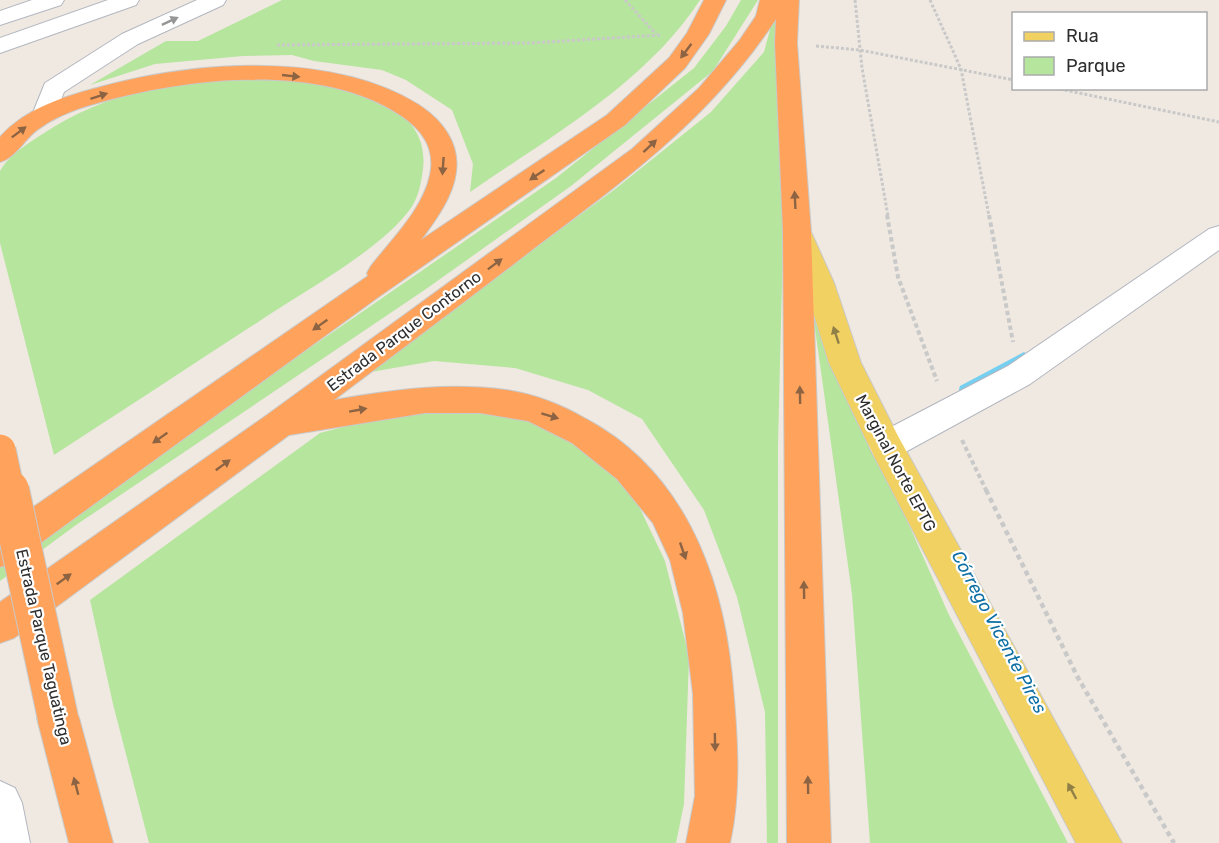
<svg xmlns="http://www.w3.org/2000/svg" width="1219" height="843" font-family="Rubik,sans-serif">
  <style>
    .green { fill: #b6e59e }
    .lines { fill: none; stroke-linecap: round; stroke-linejoin: round }
    .stream { fill: #75cff0; fill-rule: evenodd }
    .minor-casing { stroke: #b4b7c1; stroke-width: 2 }
    .major-casing { stroke: #c9c9c9; stroke-width: 2 }
    .highway-casing { stroke: #c9c9c9; stroke-width: 2 }
    .path-far2 { stroke: #c9c9c9; stroke-width: 3; stroke-dasharray: 3 2; stroke-linecap: butt }
    .path-far1 { stroke: #c9c9c9; stroke-width: 4; stroke-dasharray: 4.5 3; stroke-linecap: butt }
    .path { stroke: #c9c9c9; stroke-width: 4.5; stroke-dasharray: 5 4; stroke-linecap: butt }
    .minor { fill: #fff; fill-rule: evenodd }
    .major { fill: #f2d163; fill-rule: evenodd }
    .highway { fill: #ffa35c; fill-rule: evenodd }
    .highway-bridge-far1-casing { stroke: #c9c9c9; stroke-width: 33; stroke-linecap: butt }
    .highway-bridge-casing { stroke: #c9c9c9; stroke-width: 42; stroke-linecap: butt }
    .highway-bridge-far1 { stroke: #ffa35c; stroke-width: 31 }
    .highway-bridge { stroke: #ffa35c; stroke-width: 40 }
    .oneway { fill: #969696 }
    .oneway2 { fill: #8c6343 }
    .oneway3 { fill: #908048 }
    .labels { text-anchor: middle; dominant-baseline: central; stroke-width: 4.5; stroke-linejoin: round; paint-order: stroke }
    .street-label { font-size: 16px; fill: #2e2e2e; stroke: #fff }
    .water-label { font-size: 18px; font-style: italic; fill: #0d6fa3; stroke: #fff }
  </style>
  <rect width="100%" height="100%" fill="#efe9e1"/>
  <g class="green">
    <path d="M 282,0 L 700,0 C 645,84 551,136 470,192 L 473,164 L 452,110 L 406,80 L 382,70 L 314,61 L 292,55 L 243,56 L 155,64 L 90,85 L 166,41 L 198,41 Z"/>
    <path d="M 741,0 L 758,0 L 713,71 L 571,186 L 426,289 L 76,525 L 0,581 L 0,562 L 556,178 L 694,68 L 726,26 Z"/>
    <path d="M 778,0 L 783,241 L 778,445 L 778,843 L 767,843 L 765,712 L 737,597 L 704,510 L 642,419 L 588,390 L 515,368 L 434,361 L 365,373 L 614,190 L 711,112 L 764,52 Z"/>
    <path d="M 275,79 C 327,84 432,94 423,169 C 421,183 419,196 411,208 C 385,245 317,284 278,309 C 203,358 128,407 54,455 L 0,243 L 0,171 C 8,156 27,144 41,135 C 117,85 186,80 275,79 Z"/>
    <path d="M 812,307 L 949,615 L 1068,843 L 870,843 L 852,594 Z"/>
    <path d="M 459,410 L 524,419 L 590,453 L 635,498 L 665,561 L 689,656 L 684,804 L 676,843 L 149,843 L 113,704 L 90,600 L 320,433 L 389,415 Z"/>
  </g>
  <g class="lines">
    <path class="stream" d="M 1024,352 L 1029,356 L 1028,359 L 968,392 L 960,392 L 959,389 L 960,386 Z"/>
    <defs>
      <g id="minor">
        <path d="M 32,0 L 64,0 L 61,5 L 0,25 L 0,11 Z"/>
        <path d="M 108,0 L 139,0 L 136,5 L 0,53 L 0,38 Z"/>
        <path d="M 197,0 L 226,0 L 223,5 L 138,44 L 64,92 L 53,120 L 44,122 L 35,120 L 32,115 L 45,83 L 122,34 Z"/>
        <path d="M 1219,226 L 1219,250 L 1030,384 L 898,456 L 886,460 L 874,456 L 869,446 L 874,436 L 1008,366 L 1209,229 Z"/>
        <path d="M 0,781 L 15,788 L 22,803 L 30,843 L 0,843 Z"/>
      </g>
      <path id="major" d="M 797,223 L 807,225 L 811,232 L 834,283 L 861,363 L 898,436 L 1122,843 L 1076,843 L 874,456 L 829,363 L 804,283 L 783,232 L 787,225 Z"/>
      <g id="highway">
        <path d="M 704,0 L 726,0 L 709,34 L 685,68 L 625,125 L 377,298 L 13,563 L 0,567 L 0,530 L 368,276 L 367,273 L 371,266 C 392,239 423,209 430,175 C 436,147 421,129 400,115 C 319,61 183,78 94,104 C 75,109 53,118 37,130 C 24,140 15,158 0,162 L 0,137 C 27,107 66,96 104,86 C 198,61 333,51 419,105 C 442,120 460,143 456,172 C 453,197 435,221 421,240 L 607,115 L 669,58 L 687,33 Z"/>
        <path d="M 760,0 L 799,0 L 797,43 L 811,232 L 831,843 L 787,843 L 783,232 L 775,43 L 776,19 C 712,116 629,177 537,246 C 470,298 402,349 334,400 C 391,390 448,382 506,390 C 534,394 562,405 586,419 C 682,470 722,573 732,676 C 737,731 742,788 730,843 L 686,843 L 695,796 L 693,694 L 683,613 L 670,560 L 653,523 L 617,479 L 572,443 L 528,421 L 480,413 L 425,413 L 289,435 L 14,638 L 0,643 L 0,602 L 267,415 L 632,149 L 699,88 L 739,41 L 756,16 Z"/>
        <path d="M 58,697 L 73,703 L 79,718 L 113,843 L 69,843 L 37,718 L 43,703 Z"/>
      </g>
    </defs>
    <use href="#minor" class="minor-casing"/>
    <use href="#major" class="major-casing"/>
    <use href="#highway" class="highway-casing"/>
    <g class="path-far2">
      <path d="M 625,0 L 656,34"/>
      <path d="M 855,0 L 862,68 L 888,216"/>
      <path d="M 930,0 L 961,69 L 989,216"/>
      <path d="M 277,45 L 530,43 L 662,35"/>
      <path d="M 816,46 L 860,50 L 1014,80"/>
      <path d="M 1055,88 L 1219,122"/>
    </g>
    <g class="path-far1">
      <path d="M 887,215 L 898,277 L 937,381"/>
      <path d="M 989,215 L 1013,342"/>
      <path d="M 962,440 L 987,492"/>
    </g>
    <path class="path" d="M 986,490 L 1077,676 L 1174,843"/>
    <use href="#minor" class="minor"/>
    <use href="#major" class="major"/>
    <use href="#highway" class="highway"/>
    <defs>
      <path id="highway-bridge-far1" d="M 0,450 L 9,492"/>
      <path id="highway-bridge" d="M 9,490 L 58,718"/>
    </defs>
    <use href="#highway-bridge-far1" class="highway-bridge-far1-casing"/>
    <use href="#highway-bridge" class="highway-bridge-casing"/>
    <use href="#highway-bridge-far1" class="highway-bridge-far1"/>
    <use href="#highway-bridge" class="highway-bridge"/>
  </g>
  <defs><path id="oneway-solid" d="M-6-.8H1V-3.2L6.5 0L1 3.2V.8H-6Z" transform="scale(1.5)"/></defs>
  <use class="oneway" href="#oneway-solid" transform="translate(170 21) rotate(-25)"/>
  <g class="oneway2">
    <use href="#oneway-solid" transform="translate(686 51) rotate(127)"/>
    <use href="#oneway-solid" transform="translate(291 76) rotate(6)"/>
    <use href="#oneway-solid" transform="translate(99 96) rotate(-18)"/>
    <use href="#oneway-solid" transform="translate(19 132) rotate(-37)"/>
    <use href="#oneway-solid" transform="translate(650 146) rotate(-43)"/>
    <use href="#oneway-solid" transform="translate(443 166) rotate(94)"/>
    <use href="#oneway-solid" transform="translate(537 175) rotate(146)"/>
    <use href="#oneway-solid" transform="translate(795 200) rotate(-93)"/>
    <use href="#oneway-solid" transform="translate(495 264) rotate(-37)"/>
    <use href="#oneway-solid" transform="translate(320 325) rotate(145)"/>
    <use href="#oneway-solid" transform="translate(800 395) rotate(-91)"/>
    <use href="#oneway-solid" transform="translate(358 410) rotate(-10)"/>
    <use href="#oneway-solid" transform="translate(550 416) rotate(17)"/>
    <use href="#oneway-solid" transform="translate(160 438) rotate(145)"/>
    <use href="#oneway-solid" transform="translate(223 465) rotate(-36)"/>
    <use href="#oneway-solid" transform="translate(683 551) rotate(71)"/>
    <use href="#oneway-solid" transform="translate(64 579) rotate(-36)"/>
    <use href="#oneway-solid" transform="translate(804 590) rotate(-91)"/>
    <use href="#oneway-solid" transform="translate(715 742) rotate(89)"/>
    <use href="#oneway-solid" transform="translate(808 785) rotate(-91)"/>
    <use href="#oneway-solid" transform="translate(76 786) rotate(-105)"/>
  </g>
  <g class="oneway3">
    <use href="#oneway-solid" transform="translate(836 335) rotate(-108)"/>
    <use href="#oneway-solid" transform="translate(1072 791) rotate(-118)"/>
  </g>
  <g class="labels">
    <g class="street-label">
      <text transform="translate(404 331) rotate(-37)">Estrada Parque Contorno</text>
      <text transform="translate(896 463) rotate(62)">Marginal Norte EPTG</text>
      <text transform="translate(44 647) rotate(77)">Estrada Parque Taguatinga</text>
    </g>
    <g class="water-label">
      <text transform="translate(999 632) rotate(62)">Córrego Vicente Pires</text>
    </g>
  </g>
  <rect x="1012" y="12" width="195" height="78" fill="#ffffff" stroke="#ababab" stroke-width="1.5"/>
  <rect x="1024" y="32" width="30" height="9" fill="#f2d163" stroke="#ababab" stroke-width="1.5"/>
  <text x="1066" y="42" font-size="18" fill="#2e2e2e">Rua</text>
  <rect x="1024" y="57" width="30" height="18" fill="#b6e59e" stroke="#ababab" stroke-width="1.5"/>
  <text x="1066" y="72" font-size="18" fill="#2e2e2e">Parque</text>
</svg>
